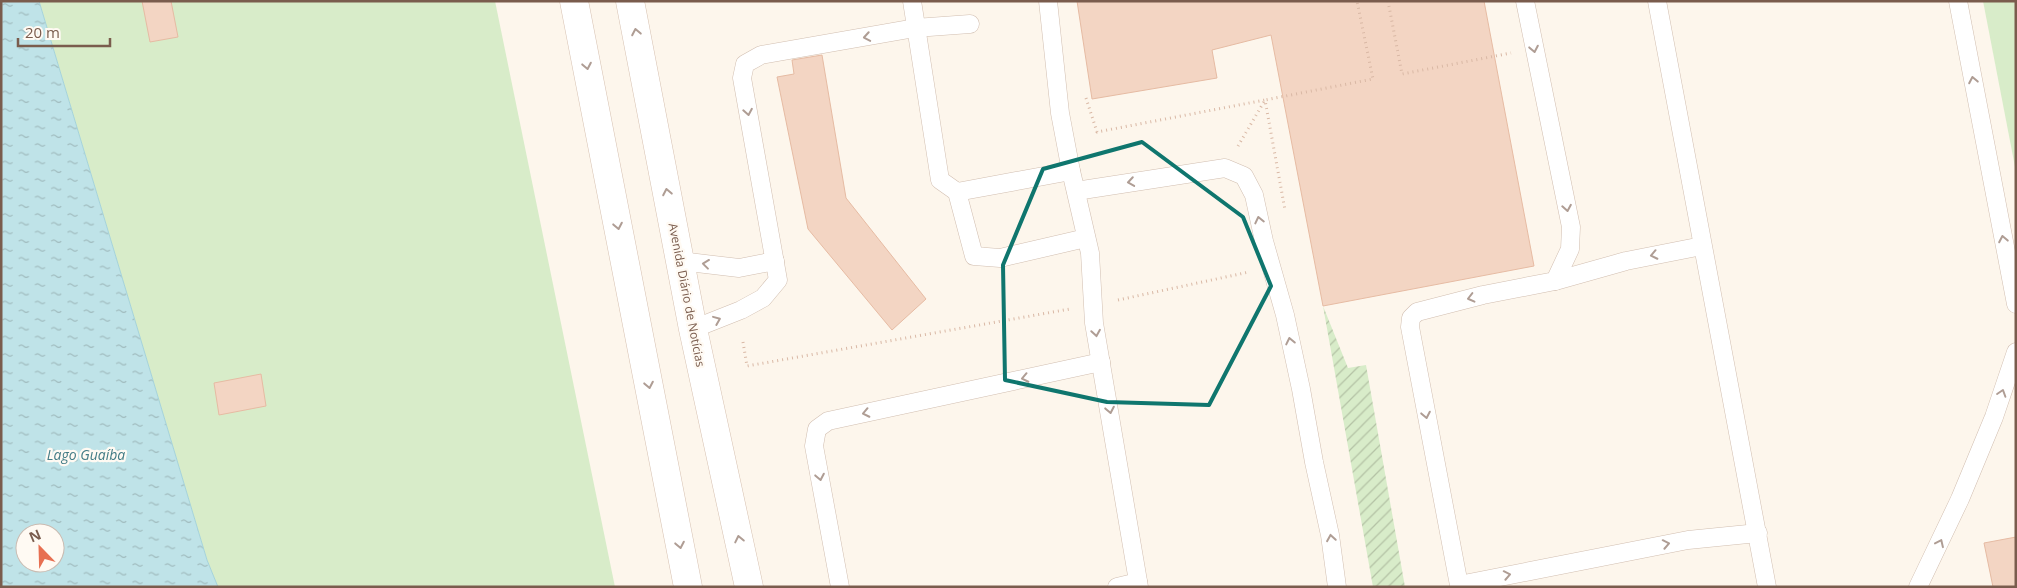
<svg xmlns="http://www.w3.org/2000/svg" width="2017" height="588" font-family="'Open Sans',sans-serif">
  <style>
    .grass { fill: #d8ecc9 }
    .garden { fill: url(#garden-furrows) }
    .water { fill: url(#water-ripples); stroke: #a5d3da; fill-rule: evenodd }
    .building { fill: #f3d5c3; stroke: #e6bba3 }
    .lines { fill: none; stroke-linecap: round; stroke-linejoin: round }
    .lane-casing { stroke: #d1beb0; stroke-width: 19 }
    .secondary-casing { stroke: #d6c0b0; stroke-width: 29 }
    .path { stroke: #d9b8a5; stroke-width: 3; stroke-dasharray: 1 4; stroke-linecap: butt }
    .lane { stroke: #fff; stroke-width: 18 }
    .secondary { stroke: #fff; stroke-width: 28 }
    .oneway { stroke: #af9d94 }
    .marked { fill: none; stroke: #0f766e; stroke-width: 4; stroke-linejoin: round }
    .labels { text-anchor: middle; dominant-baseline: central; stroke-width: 4.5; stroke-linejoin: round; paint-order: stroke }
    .street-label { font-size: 12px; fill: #7a5c4d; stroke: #fffaf3 }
    .water-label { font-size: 14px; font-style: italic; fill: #437c86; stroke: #fffaf3 }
  </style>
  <defs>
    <pattern id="garden-furrows" width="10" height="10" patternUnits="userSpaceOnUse" patternTransform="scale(1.25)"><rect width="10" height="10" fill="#d8ecc9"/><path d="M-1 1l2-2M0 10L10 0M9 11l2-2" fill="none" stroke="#b4c2a5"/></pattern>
    <pattern id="water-ripples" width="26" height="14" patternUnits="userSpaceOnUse" patternTransform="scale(1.25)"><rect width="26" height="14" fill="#bfe3e8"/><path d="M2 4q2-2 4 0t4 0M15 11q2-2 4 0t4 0" fill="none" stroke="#a0bbbe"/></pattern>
  </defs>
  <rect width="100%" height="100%" fill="#fdf6ec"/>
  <g class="grass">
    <path d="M 39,1 L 495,1 L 615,587 L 218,587 L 207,560 Z"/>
    <path d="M 1983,1 L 2016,1 L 2016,172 Z"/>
  </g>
  <path class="garden" d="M 1323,306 L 1348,368 L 1366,365 L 1405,587 L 1373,587 Z"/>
  <path class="water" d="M 1,1 L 39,1 L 207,560 L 218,587 L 1,587 ZM 25,533 L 55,533 L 55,563 L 25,563 Z"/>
  <g class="building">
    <path d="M 142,1 L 171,1 L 178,37 L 150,42 Z"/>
    <path d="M 1077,1 L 1484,1 L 1534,266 L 1323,306 L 1271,35 L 1212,50 L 1217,78 L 1092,99 Z"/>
    <path d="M 822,55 L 846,198 L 926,299 L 892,330 L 808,229 L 777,77 L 794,74 L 792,60 Z"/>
    <path d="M 261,374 L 266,406 L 219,415 L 214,383 Z"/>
    <path d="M 2016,537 L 2016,587 L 1993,587 L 1984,543 Z"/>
  </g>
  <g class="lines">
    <defs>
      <g id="lane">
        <path d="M 912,1 L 940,180 L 957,192 L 974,256 L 1000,258 L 1086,238"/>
        <path d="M 1048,1 L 1060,113 L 1071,171 L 1090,253 L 1094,323 L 1139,587"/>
        <path d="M 1525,1 L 1571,227 L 1570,249 L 1555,281 L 1483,295 L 1417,312 L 1411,318 L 1410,327 L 1459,585 L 1688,540 L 1758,533"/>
        <path d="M 1657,1 L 1767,587"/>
        <path d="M 1958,1 L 2016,304"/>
        <path d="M 1076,191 L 1225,168 L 1244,176 L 1254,195 L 1264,241 L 1285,315 L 1301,389 L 1314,462 L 1330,535 L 1337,587"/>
        <path d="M 957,192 L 1071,171"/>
        <path d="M 680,261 L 739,268 L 775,261"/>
        <path d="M 1555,281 L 1626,261 L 1702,246"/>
        <path d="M 693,329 L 741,310 L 763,298 L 778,280 L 742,78 L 745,64 L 761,55 L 915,28 L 970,24"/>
        <path d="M 840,587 L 814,446 L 817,429 L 828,421 L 1101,362"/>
        <path d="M 1117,587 L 1138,582"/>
        <path d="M 1918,587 L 1960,499 L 1994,417 L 2016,352"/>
      </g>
      <g id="secondary">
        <path d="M 574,1 L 688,587"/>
        <path d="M 630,1 L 693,329 L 749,587"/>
      </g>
    </defs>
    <use href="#lane" class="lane-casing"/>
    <use href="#secondary" class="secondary-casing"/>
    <g class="path">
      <path d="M 1388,1 L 1402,74 L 1511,53"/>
      <path d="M 1086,98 L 1097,132 L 1265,100 L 1285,210"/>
      <path d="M 1238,146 L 1265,100 L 1373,79 L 1357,1"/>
      <path d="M 1118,300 L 1249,272"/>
      <path d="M 743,342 L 747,366 L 1070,309"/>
    </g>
    <use href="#lane" class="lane"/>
    <use href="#secondary" class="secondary"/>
  </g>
  <defs><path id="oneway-chevron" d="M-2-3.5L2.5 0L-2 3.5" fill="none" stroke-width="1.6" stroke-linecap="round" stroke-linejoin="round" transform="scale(1.25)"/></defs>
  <g class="oneway">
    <use href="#oneway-chevron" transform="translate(636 32) rotate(-101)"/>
    <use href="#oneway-chevron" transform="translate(867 37) rotate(170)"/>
    <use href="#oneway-chevron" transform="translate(1534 49) rotate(79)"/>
    <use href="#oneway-chevron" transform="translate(587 66) rotate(79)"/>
    <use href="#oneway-chevron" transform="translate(1973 80) rotate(-101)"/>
    <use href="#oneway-chevron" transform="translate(748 112) rotate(80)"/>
    <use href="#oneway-chevron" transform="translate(1131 182) rotate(171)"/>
    <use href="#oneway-chevron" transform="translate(667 192) rotate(-101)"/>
    <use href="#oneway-chevron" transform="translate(1567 208) rotate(80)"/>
    <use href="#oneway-chevron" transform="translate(1259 220) rotate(-103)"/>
    <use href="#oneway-chevron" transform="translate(618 226) rotate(79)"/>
    <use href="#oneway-chevron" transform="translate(2003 239) rotate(-101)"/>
    <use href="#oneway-chevron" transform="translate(1654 255) rotate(168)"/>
    <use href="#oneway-chevron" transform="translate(706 264) rotate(-173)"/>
    <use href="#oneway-chevron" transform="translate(1471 298) rotate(166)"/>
    <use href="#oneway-chevron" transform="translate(717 320) rotate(-22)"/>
    <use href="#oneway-chevron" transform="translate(1096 333) rotate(81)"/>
    <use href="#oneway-chevron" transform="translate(1290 341) rotate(-102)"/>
    <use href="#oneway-chevron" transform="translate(1025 378) rotate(168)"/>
    <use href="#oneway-chevron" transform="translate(649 385) rotate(79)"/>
    <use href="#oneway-chevron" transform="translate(2002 393) rotate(-72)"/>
    <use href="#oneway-chevron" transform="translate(1110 410) rotate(79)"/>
    <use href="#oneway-chevron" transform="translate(866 413) rotate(168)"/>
    <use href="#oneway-chevron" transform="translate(1426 415) rotate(79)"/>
    <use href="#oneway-chevron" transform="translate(820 477) rotate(79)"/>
    <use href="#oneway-chevron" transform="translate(1331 538) rotate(-99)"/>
    <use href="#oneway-chevron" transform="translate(739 539) rotate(-102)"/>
    <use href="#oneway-chevron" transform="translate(1940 543) rotate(-65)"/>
    <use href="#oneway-chevron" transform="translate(1666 544) rotate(-11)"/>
    <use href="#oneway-chevron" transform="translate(680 545) rotate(79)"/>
    <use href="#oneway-chevron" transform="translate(1507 575) rotate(-11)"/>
  </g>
  <path class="marked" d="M 1142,142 L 1243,217 L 1271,286 L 1209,405 L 1107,402 L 1005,380 L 1003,265 L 1043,169 Z"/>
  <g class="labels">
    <g class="street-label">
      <text transform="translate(687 295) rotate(79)">Avenida Diário de Notícias</text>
    </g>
    <g class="water-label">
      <text x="86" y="454">Lago Guaíba</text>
    </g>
  </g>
  <rect width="2017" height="588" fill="none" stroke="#7a5c4d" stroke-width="5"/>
  <g transform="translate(40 548) rotate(337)"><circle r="24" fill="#fffaf3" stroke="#cabbb1"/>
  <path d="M0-4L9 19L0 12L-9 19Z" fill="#e76f51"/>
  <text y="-8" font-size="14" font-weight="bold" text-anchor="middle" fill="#7a5c4d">N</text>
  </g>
  <path d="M18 38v8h92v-8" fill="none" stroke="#7a5c4d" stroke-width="2.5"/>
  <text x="25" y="38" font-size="15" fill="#7a5c4d" stroke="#fffaf3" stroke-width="4" paint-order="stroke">20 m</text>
</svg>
